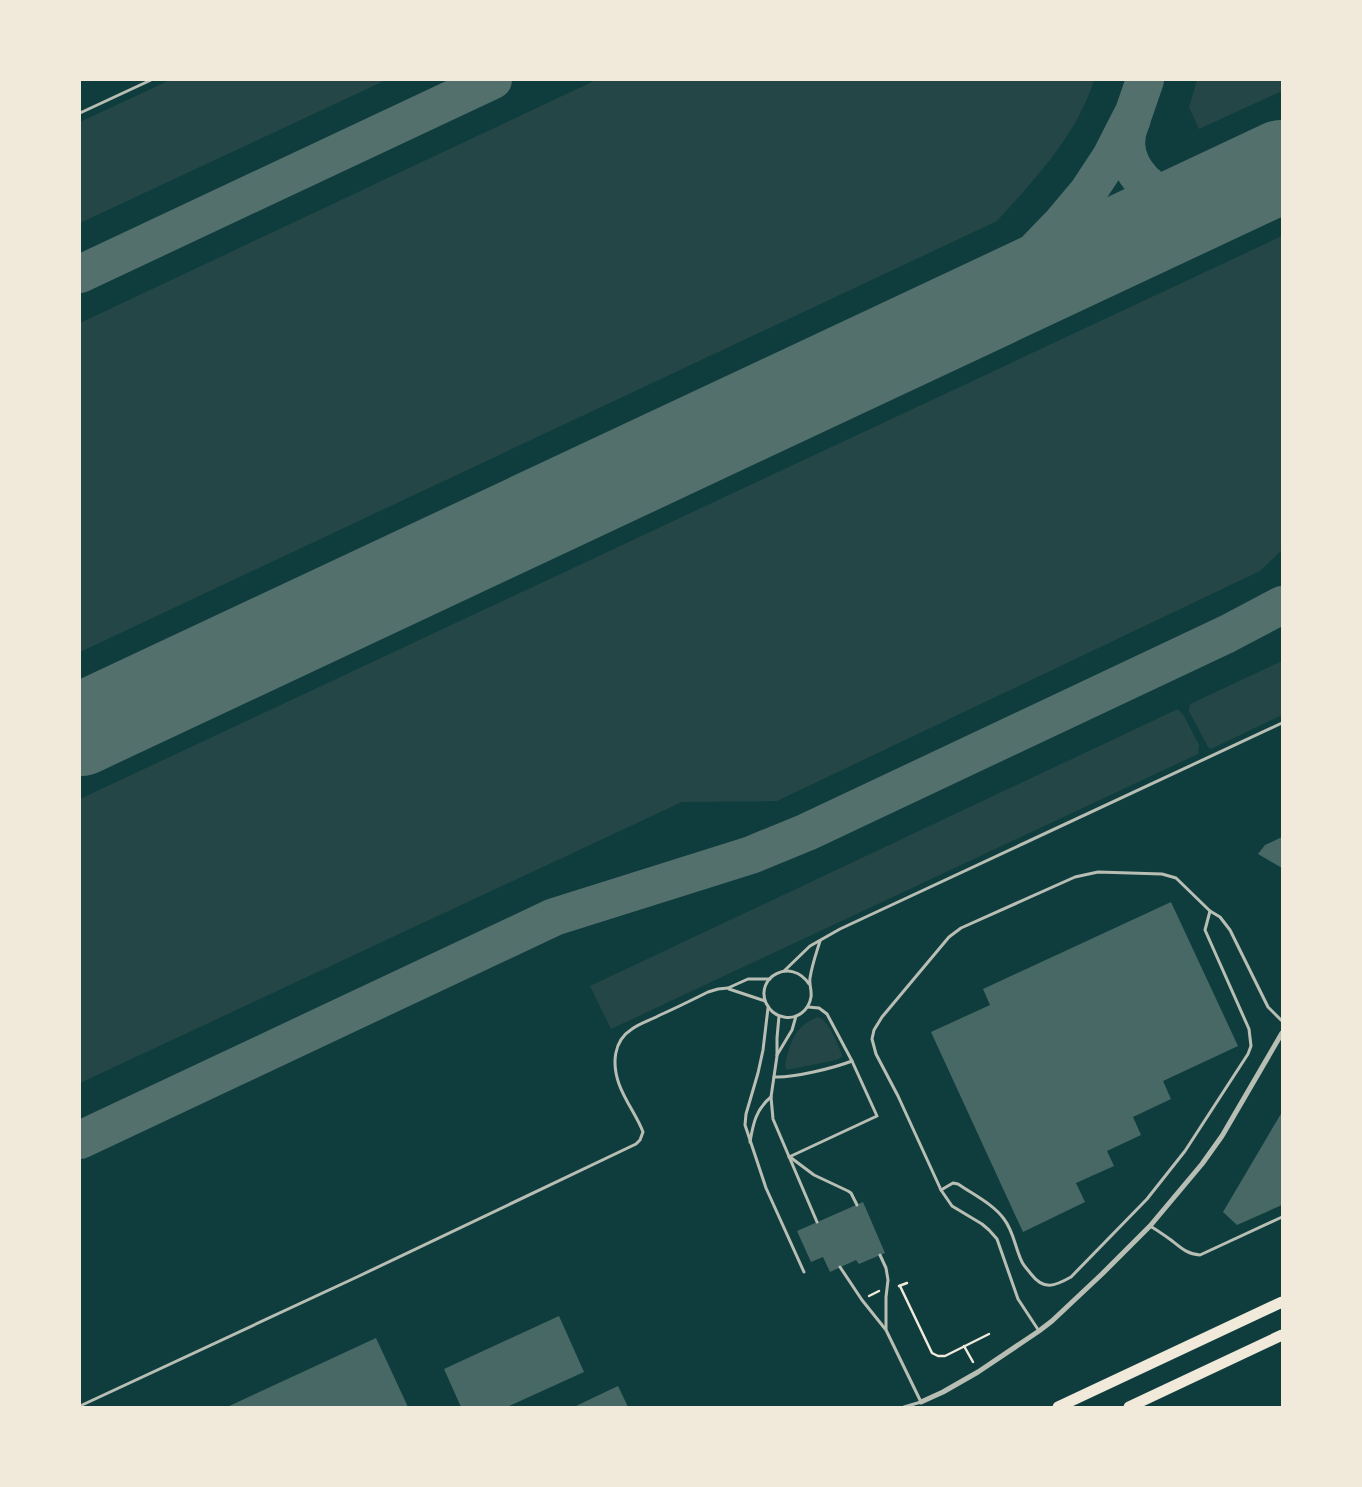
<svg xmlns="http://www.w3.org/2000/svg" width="1362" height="1487" font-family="Lora,serif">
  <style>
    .green { fill: #244646 }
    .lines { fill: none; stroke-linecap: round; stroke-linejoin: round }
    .taxiway { stroke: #53706d; stroke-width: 38 }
    .runway { stroke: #53706d; stroke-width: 92 }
    .building { fill: #486865 }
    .path { stroke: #f1e9da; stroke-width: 2.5 }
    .service { stroke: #b8beb3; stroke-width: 3 }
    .minor { stroke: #b8beb3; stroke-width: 5 }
    .motorway { stroke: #f1e9da; stroke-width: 11 }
  </style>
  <rect width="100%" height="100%" fill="#0f3d3e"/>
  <g class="green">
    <path d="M 170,80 L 386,80 L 80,223 L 80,122 Z"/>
    <path d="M 596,80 L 1094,80 C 1077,135 1035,179 997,221 L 80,652 L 80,323 Z"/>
    <path d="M 1197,80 L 1282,80 L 1282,91 L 1199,129 L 1189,107 Z"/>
    <path d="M 1282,236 L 1282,550 L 1260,571 L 777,801 L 682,802 L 80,1083 L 80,799 Z"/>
    <path d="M 1282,661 L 1282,715 L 1211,749 L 1208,747 L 1191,715 L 1189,711 L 1190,704 Z"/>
    <path d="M 1178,709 L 1184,716 L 1199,745 L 1198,754 L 611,1029 L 590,986 Z"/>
    <path d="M 818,1017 C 829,1020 837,1044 842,1054 L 842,1057 L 836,1060 L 787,1070 L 785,1066 C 790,1043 794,1026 818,1017 Z"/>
  </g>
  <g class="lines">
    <g class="taxiway">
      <path d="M 1132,119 C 1130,124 1128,129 1127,134 C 1122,162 1143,189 1169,197 C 1182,200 1195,200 1208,200"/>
      <path d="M 80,274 L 493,80"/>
      <path d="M 919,336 L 1016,268 L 1036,250 L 1062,223 L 1088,192 L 1111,157 L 1134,112 L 1145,80"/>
      <path d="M 80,1140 L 554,917 L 751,855 L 807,832 L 1227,634 L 1282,605"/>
    </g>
    <path class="runway" d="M 80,730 L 1282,166"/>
  </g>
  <g class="building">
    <path d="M 1282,837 L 1282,868 L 1258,854 L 1265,845 Z"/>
    <path d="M 1171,902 L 1238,1046 L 1163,1081 L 1171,1099 L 1133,1117 L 1141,1135 L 1107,1151 L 1114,1166 L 1076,1183 L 1085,1202 L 1023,1232 L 931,1032 L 990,1005 L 983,989 Z"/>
    <path d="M 1282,1112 L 1282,1205 L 1237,1225 L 1223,1212 Z"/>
    <path d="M 863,1202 L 885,1253 L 859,1264 L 856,1260 L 830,1272 L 823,1257 L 811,1262 L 797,1231 Z"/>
    <path d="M 559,1316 L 584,1372 L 507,1407 L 461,1407 L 444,1369 Z"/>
    <path d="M 376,1338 L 408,1407 L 227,1407 Z"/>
    <path d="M 618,1386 L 628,1407 L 574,1407 L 599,1395 Z"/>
  </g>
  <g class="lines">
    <g class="path">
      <path d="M 899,1286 L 907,1283"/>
      <path d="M 900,1286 L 932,1353 L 938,1356 L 945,1356 L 989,1334"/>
      <path d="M 869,1296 L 879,1291"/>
      <path d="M 964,1346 L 973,1362"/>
    </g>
    <g class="service">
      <path d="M 80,113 L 151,80"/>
      <path d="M 784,971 L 810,946 L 840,929 L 1282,723"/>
      <path d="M 809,984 C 791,957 755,977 766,1003 C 770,1011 776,1016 784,1017 C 797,1020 809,1010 811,997 C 812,990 809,985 810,978 C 812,965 816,954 820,941"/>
      <path d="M 729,989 L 765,1001"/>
      <path d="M 768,1008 L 763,1050 L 758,1073 L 746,1114 L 745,1125 L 766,1188 L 804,1272"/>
      <path d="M 779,1016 L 777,1038 L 777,1056 L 771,1097 L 773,1119 L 817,1222"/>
      <path d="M 777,1055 L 792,1030 L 796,1016"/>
      <path d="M 774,1077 C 793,1078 834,1068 852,1061"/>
      <path d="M 750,1142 C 753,1124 756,1109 771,1097"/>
      <path d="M 789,1157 L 877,1116 L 852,1061 L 827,1014 L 819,1008 L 808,1007"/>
      <path d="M 790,1157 L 814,1175 L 848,1191 L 851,1193 L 857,1205"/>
      <path d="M 941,1190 L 953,1183 L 958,1184 C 974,1195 993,1204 1004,1219 C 1014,1232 1015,1248 1022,1262 C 1024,1266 1028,1270 1031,1274 C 1044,1291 1055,1286 1071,1277 L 1147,1199 L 1185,1151 L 1248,1054 L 1251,1046 L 1249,1029 L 1205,930 L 1210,911"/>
      <path d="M 1150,1226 C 1157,1230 1164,1235 1171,1240 C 1181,1248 1187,1254 1200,1255 L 1282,1217"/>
      <path d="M 880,1255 L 886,1268 L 888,1280 L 886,1297 L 886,1329"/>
      <path d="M 840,1267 L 862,1300 L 886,1330 L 921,1402"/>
      <path d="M 1039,1331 L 1018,1299 L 997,1239 L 989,1230 L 982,1224 L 952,1206 L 941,1190 L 898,1096 L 876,1054 L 872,1039 L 874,1030 L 882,1017 L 949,937 L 961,928 L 1075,877 L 1098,872 L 1162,874 L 1176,878 L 1210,911 L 1220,917 L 1230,930 L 1268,1007 L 1282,1021"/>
      <path d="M 80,1406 L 357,1277 L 636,1144 L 640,1140 L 643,1132 C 637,1116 625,1101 619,1084 C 612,1064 613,1041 632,1029 C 640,1023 651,1020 660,1015 C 676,1008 692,1000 708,992 L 718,989 L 728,988 L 748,979 L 770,979"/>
      <path d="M 904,1407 L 921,1402"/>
    </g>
    <path class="minor" d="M 921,1402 L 943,1392 L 978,1372 L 1039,1331 L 1052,1321 L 1102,1274 L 1150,1226 L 1202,1164 L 1222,1136 L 1282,1033"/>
    <g class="motorway">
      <path d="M 1058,1407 L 1282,1302"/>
      <path d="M 1129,1407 L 1282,1335"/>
    </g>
  </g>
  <rect width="1362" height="1487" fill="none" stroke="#f1e9da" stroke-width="162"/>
</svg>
